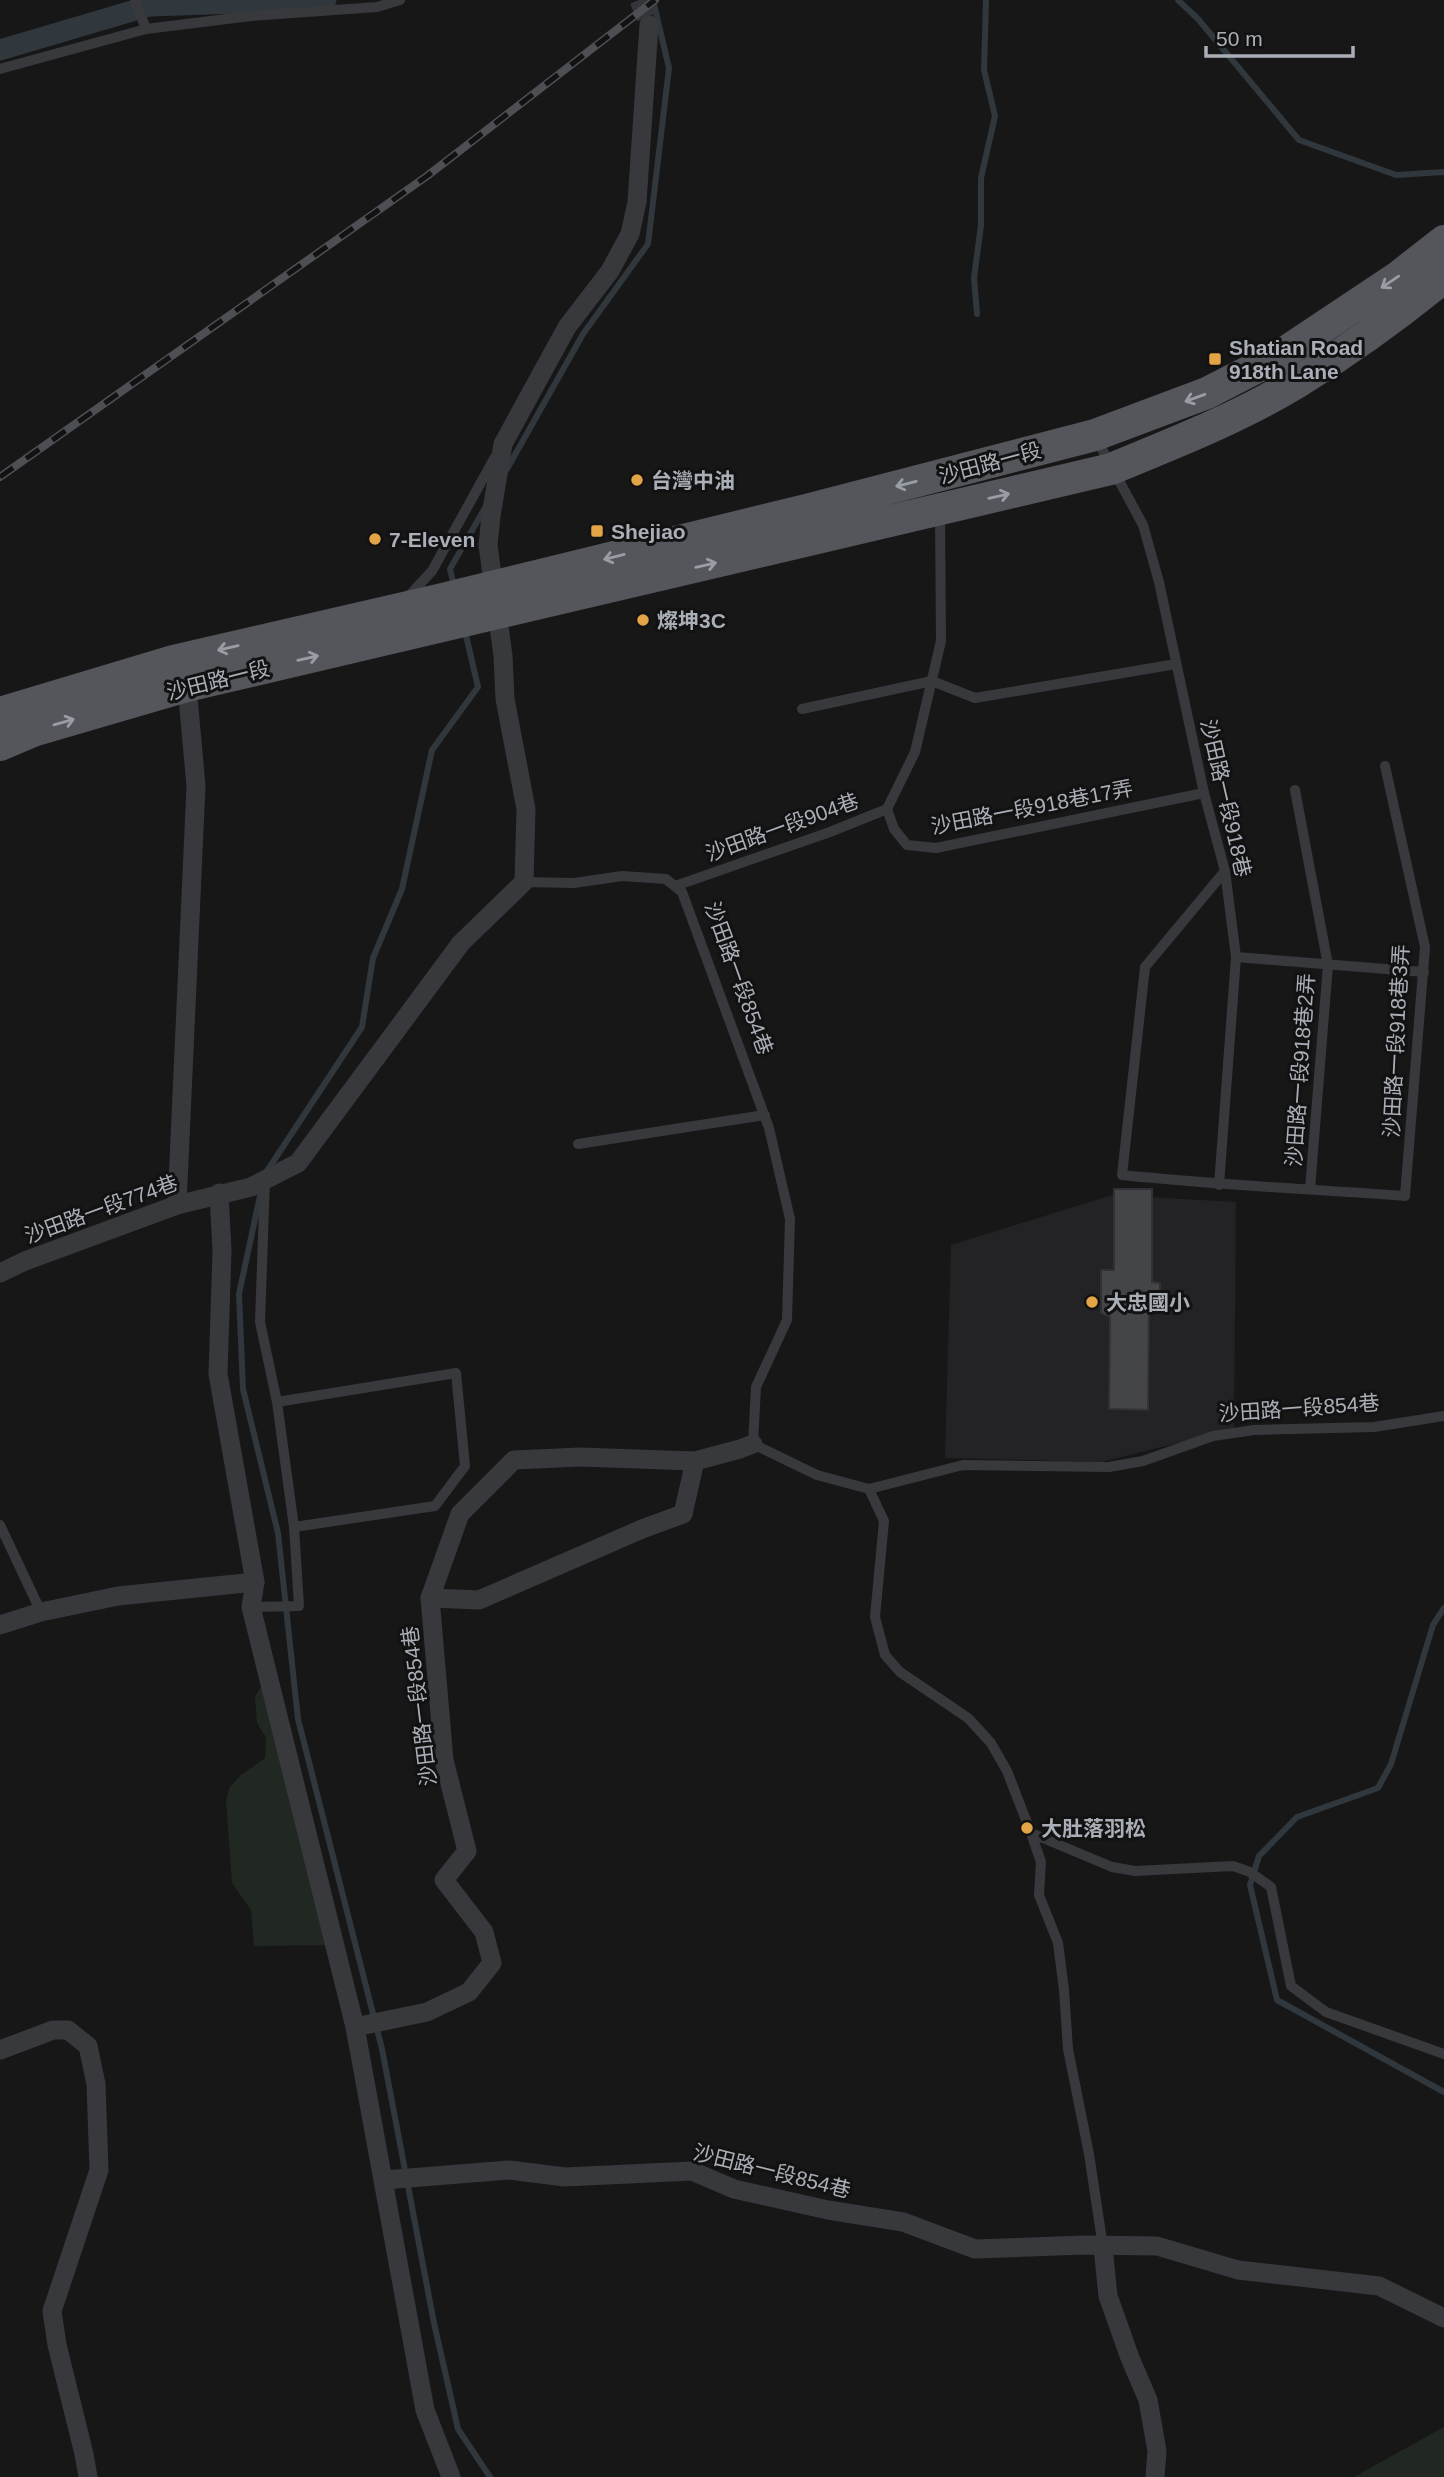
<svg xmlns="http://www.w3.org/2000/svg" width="1444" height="2477" font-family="Arial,'Noto Sans TC',sans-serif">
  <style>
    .built { fill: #232325 }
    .green { fill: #212821 }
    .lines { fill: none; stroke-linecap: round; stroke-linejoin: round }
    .stream { stroke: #30383d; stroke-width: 6 }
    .canal { stroke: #30383d; stroke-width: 21 }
    .building { fill: #444548; stroke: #313134; stroke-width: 2 }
    .minor-tunnel { stroke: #343538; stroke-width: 19; stroke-dasharray: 19 10; stroke-linecap: butt }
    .service { stroke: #38393d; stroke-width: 10 }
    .minor { stroke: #38393d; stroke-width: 19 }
    .primary { stroke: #54565c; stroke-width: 32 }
    .rail-casing { stroke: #4d4f54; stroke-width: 8 }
    .rail { stroke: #121213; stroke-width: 5; stroke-dasharray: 16; stroke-linecap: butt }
    .oneway { stroke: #999da5 }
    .poi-dot { fill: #e2a444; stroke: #121213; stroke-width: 2.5 }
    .labels { text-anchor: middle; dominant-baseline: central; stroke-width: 6; stroke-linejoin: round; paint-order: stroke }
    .poi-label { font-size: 21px; font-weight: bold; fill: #aaafb7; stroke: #121213; text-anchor: start }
    .street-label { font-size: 21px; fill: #aaafb7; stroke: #121213 }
  </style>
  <rect width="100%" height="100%" fill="#171718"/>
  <path class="built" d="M 1112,1195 L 1236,1202 L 1234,1429 L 1101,1462 L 945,1458 L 951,1245 Z"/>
  <g class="green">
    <path d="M 264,1682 L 339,1945 L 254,1946 L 251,1910 L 232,1883 L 226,1800 L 230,1787 L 241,1775 L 265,1758 L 266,1738 L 257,1723 L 255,1697 Z"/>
    <path d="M 1444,2427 L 1444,2477 L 1354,2477 Z"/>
  </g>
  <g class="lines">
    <g class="stream">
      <path d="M 1178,0 L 1198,19 L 1299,140 L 1396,175 L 1444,172"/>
      <path d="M 977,314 L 974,278 L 981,225 L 981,178 L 995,116 L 984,70 L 986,0"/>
      <path d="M 507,469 L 583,334 L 648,244 L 669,68 L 653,0"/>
      <path d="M 454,586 L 450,569 L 486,506"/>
      <path d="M 265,1174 L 362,1027 L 373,958 L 402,889 L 432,750 L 478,687 L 465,631"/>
      <path d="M 261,1191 L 239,1294 L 243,1389 L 278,1533 L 298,1719 L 382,2049 L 434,2323 L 458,2429 L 490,2477"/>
      <path d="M 1444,1608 L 1433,1625 L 1391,1764 L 1378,1788 L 1297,1817 L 1259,1856 L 1250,1885 L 1277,2000 L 1444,2092"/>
    </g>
    <path class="canal" d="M 0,50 L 149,6 L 326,0"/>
  </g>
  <path class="building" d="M 1114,1189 L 1152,1189 L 1152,1282 L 1160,1283 L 1160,1313 L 1149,1313 L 1148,1410 L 1109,1409 L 1110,1317 L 1101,1313 L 1101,1270 L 1114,1270 Z"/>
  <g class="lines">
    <path class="minor-tunnel" d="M 639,0 L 649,25"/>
    <g class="service">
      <path d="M 135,0 L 146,29"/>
      <path d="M 0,69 L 146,29 L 251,16 L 377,7 L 400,0"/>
      <path d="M 1096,438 L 1143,525 L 1159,582 L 1204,793 L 1225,871 L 1236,957 L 1219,1185"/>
      <path d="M 407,598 L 432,571 L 495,457"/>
      <path d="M 802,709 L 932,681 L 975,698 L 1176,664"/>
      <path d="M 1295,790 L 1328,965 L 1310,1189"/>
      <path d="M 887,809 L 894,829 L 907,845 L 936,848 L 1204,793"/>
      <path d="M 1225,871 L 1145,967 L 1122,1175 C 1216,1185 1311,1189 1405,1196 L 1425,947 L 1385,766"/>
      <path d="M 524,882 L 574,883 L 622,876 L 666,879 L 682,892 L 769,1128 L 790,1219 L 787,1320 L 756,1387 L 753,1444 L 817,1475 L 869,1489 L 963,1465 L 1109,1467 L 1143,1461 L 1213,1436 L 1254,1430 L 1374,1427 L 1444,1416"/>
      <path d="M 675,886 L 830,832 L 887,809 L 915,752 L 941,641 L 940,514"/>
      <path d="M 1236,957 L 1424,972"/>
      <path d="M 578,1144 L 765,1115"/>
      <path d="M 277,1402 L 456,1373 L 465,1466 L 435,1506 L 294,1527"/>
      <path d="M 869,1489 L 884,1521 L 875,1617 L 885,1655 L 900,1672 L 968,1718 L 991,1743 L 1007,1771 L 1031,1833 L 1112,1867 L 1135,1871 L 1233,1866 L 1250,1872 L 1271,1887 L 1291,1986 L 1326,2012 L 1444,2054"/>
      <path d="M 0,1525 L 41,1612"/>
      <path d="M 251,1607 L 299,1606 L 294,1527 L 277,1402 L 260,1322 L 265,1180"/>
      <path d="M 1031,1833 L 1041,1862 L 1039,1895 L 1058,1943 L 1064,1990 L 1068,2049 L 1089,2154 L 1103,2247"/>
    </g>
    <g class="minor">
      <path d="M 219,1193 L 222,1251 L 218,1374 L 255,1582 L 251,1607 L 355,2027 L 425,2410 L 451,2477"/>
      <path d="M 177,1205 L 196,786 L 187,686"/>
      <path d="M 0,1273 L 25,1261 L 177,1205 L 251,1187 L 298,1163 L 461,943 L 524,882 L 526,809 L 505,699 L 503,656 L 488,545 L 491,516 L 503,444 L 567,327 L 610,271 L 630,234 L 637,202 L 649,25"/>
      <path d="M 430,1598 L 479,1600 L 642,1529 L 683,1514 L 695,1461"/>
      <path d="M 0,1625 L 41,1612 L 118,1596 L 255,1582"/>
      <path d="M 355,2027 L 427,2012 L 469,1992 L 492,1963 L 484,1932 L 444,1880 L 467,1851 L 444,1760 L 430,1598 L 460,1514 L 514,1460 L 580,1457 L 695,1461 L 740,1449 L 753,1444"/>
      <path d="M 0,2050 L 53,2030 L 68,2030 L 88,2046 L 96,2084 L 99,2170 L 52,2311 L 57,2345 L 84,2454 L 88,2477"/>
      <path d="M 384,2180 L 509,2170 L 565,2177 L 692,2171 L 734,2189 L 828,2210 L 903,2222 L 975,2249 L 1085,2245 L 1157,2246 L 1238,2270 L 1379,2286 L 1444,2318"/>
      <path d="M 1103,2247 L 1108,2296 L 1130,2358 L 1148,2400 L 1157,2451 L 1155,2477"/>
    </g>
    <g class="primary">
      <path d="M 0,713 L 173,661 L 438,600 L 806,510 L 1095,435 L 1207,393 L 1281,355 L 1398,277 L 1444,241"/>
      <path d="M 0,745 L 33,731 L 187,686 L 1111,469 C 1174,443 1238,418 1296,383 C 1346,352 1399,314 1444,277"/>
    </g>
    <defs>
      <path id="rail" d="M 0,477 L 427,176 L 655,0"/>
    </defs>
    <use href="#rail" class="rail-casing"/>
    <use href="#rail" class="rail"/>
  </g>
  <defs><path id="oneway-shaft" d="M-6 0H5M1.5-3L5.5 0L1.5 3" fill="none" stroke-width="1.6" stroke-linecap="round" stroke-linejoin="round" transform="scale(1.75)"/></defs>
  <g class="oneway">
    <use href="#oneway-shaft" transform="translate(1390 282) rotate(146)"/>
    <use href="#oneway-shaft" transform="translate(1195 398) rotate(160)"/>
    <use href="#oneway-shaft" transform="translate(906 484) rotate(166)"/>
    <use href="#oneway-shaft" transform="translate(999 496) rotate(-13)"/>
    <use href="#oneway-shaft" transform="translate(614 557) rotate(166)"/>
    <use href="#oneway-shaft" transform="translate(706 565) rotate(-13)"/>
    <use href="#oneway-shaft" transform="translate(228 648) rotate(167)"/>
    <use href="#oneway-shaft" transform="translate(308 658) rotate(-13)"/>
    <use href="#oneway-shaft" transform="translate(64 722) rotate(-16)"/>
  </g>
  <g class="poi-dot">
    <rect x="1208" y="352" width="14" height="14" rx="3.5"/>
    <circle cx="637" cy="480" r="7"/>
    <rect x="590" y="524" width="14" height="14" rx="3.5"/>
    <circle cx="375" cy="539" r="7"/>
    <circle cx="643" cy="620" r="7"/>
    <circle cx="1092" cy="1302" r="7"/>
    <circle cx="1027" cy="1828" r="7"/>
  </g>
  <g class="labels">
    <g class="poi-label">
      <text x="1229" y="347">Shatian Road<tspan x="1229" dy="24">918th Lane</tspan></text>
      <text x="651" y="480">台灣中油</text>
      <text x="611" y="531">Shejiao</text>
      <text x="389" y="539">7-Eleven</text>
      <text x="657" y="620">燦坤3C</text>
      <text x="1106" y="1302">大忠國小</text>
      <text x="1041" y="1828">大肚落羽松</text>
    </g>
    <g class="street-label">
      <text transform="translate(990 463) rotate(-15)">沙田路一段</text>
      <text transform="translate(218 680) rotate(-14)">沙田路一段</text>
      <text transform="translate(1226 798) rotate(77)">沙田路一段918巷</text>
      <text transform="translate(1032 807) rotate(-11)">沙田路一段918巷17弄</text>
      <text transform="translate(782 827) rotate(-20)">沙田路一段904巷</text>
      <text transform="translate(739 978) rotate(70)">沙田路一段854巷</text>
      <text transform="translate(1396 1041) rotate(-87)">沙田路一段918巷3弄</text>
      <text transform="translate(1300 1070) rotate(-86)">沙田路一段918巷2弄</text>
      <text transform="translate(101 1209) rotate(-20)">沙田路一段774巷</text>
      <text transform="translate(1299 1408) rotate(-4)">沙田路一段854巷</text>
      <text transform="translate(419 1706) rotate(-97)">沙田路一段854巷</text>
      <text transform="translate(772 2171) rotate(14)">沙田路一段854巷</text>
    </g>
  </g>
  <path d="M1206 46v10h147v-10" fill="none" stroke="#aaafb7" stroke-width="3.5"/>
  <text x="1216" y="46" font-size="21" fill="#aaafb7" stroke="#121213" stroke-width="5" paint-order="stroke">50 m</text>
</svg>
